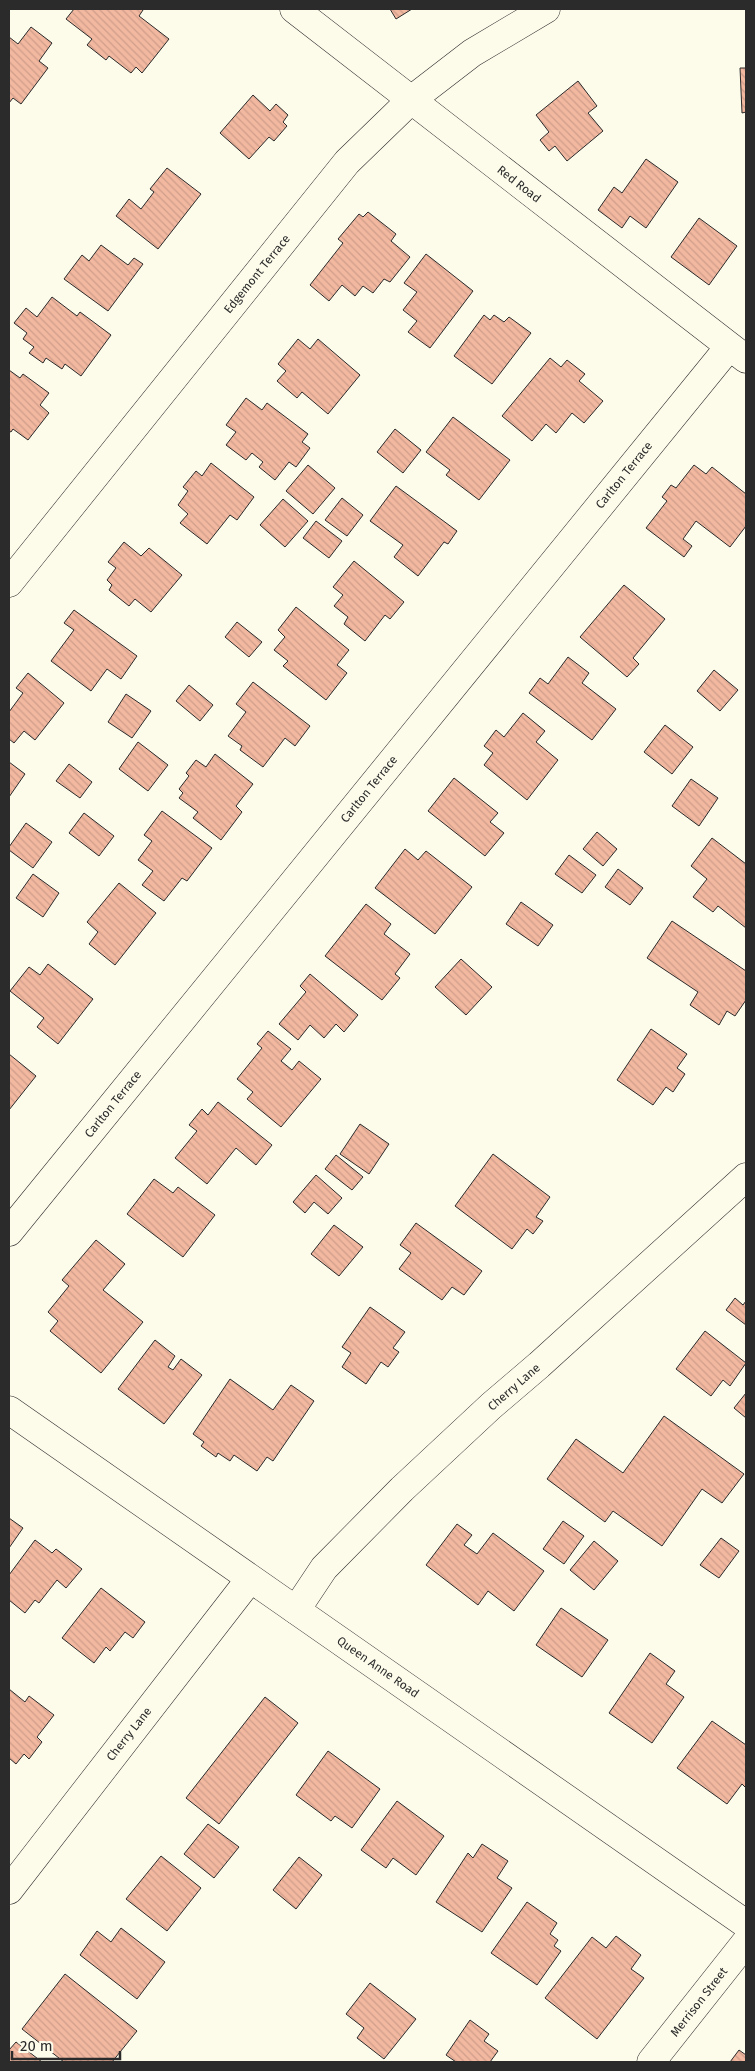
<svg xmlns="http://www.w3.org/2000/svg" width="755" height="2071" font-family="'Fira Sans',sans-serif">
  <style>
    .building { fill: url(#building-back-hatch); stroke: #2b2b2b }
    .lines { fill: none; stroke-linecap: round; stroke-linejoin: round }
    .minor-casing { stroke: #2b2b2b; stroke-width: 29 }
    .minor { stroke: #fdfbea; stroke-width: 28 }
    .labels { text-anchor: middle; dominant-baseline: central; stroke-width: 4; stroke-linejoin: round; paint-order: stroke }
    .street-label { font-size: 12px; fill: #2b2b2b; stroke: #fdfbea }
  </style>
  <defs>
    <pattern id="building-back-hatch" width="6" height="6" patternUnits="userSpaceOnUse" patternTransform="scale(1.25)"><rect width="6" height="6" fill="#f2b8a0"/><path d="M-1 5l2 2M0 0l6 6M5-1l2 2" fill="none" stroke="#d09e8a"/></pattern>
  </defs>
  <rect width="100%" height="100%" fill="#fdfbea"/>
  <g class="building">
    <path d="M 74,9 L 141,9 L 143,10 L 139,16 L 169,39 L 142,73 L 136,67 L 131,73 L 109,56 L 106,60 L 87,45 L 92,39 L 66,19 Z"/>
    <path d="M 390,9 L 412,9 L 396,19 Z"/>
    <path d="M 31,27 L 52,43 L 39,61 L 48,68 L 21,104 L 13,98 L 9,103 L 9,37 L 18,44 Z"/>
    <path d="M 740,68 L 746,68 L 746,112 L 742,113 Z"/>
    <path d="M 578,81 L 597,106 L 588,113 L 603,131 L 567,161 L 555,146 L 549,151 L 540,140 L 549,132 L 536,115 Z"/>
    <path d="M 253,95 L 270,111 L 276,104 L 288,115 L 283,122 L 287,126 L 274,141 L 269,137 L 249,159 L 220,133 Z"/>
    <path d="M 646,159 L 678,182 L 646,228 L 630,216 L 622,228 L 598,210 L 614,187 L 622,193 Z"/>
    <path d="M 167,168 L 201,194 L 158,249 L 116,216 L 129,199 L 141,209 L 154,192 L 150,189 Z"/>
    <path d="M 368,212 L 396,234 L 391,241 L 410,257 L 390,282 L 384,279 L 373,293 L 363,286 L 355,296 L 342,285 L 329,301 L 310,285 L 343,243 L 338,239 L 359,214 L 363,217 Z"/>
    <path d="M 699,218 L 737,246 L 709,285 L 671,257 Z"/>
    <path d="M 101,245 L 128,265 L 134,258 L 143,264 L 108,311 L 64,279 L 82,255 L 89,261 Z"/>
    <path d="M 426,254 L 473,291 L 430,348 L 408,332 L 417,321 L 403,310 L 417,292 L 404,283 Z"/>
    <path d="M 52,297 L 77,316 L 80,312 L 111,335 L 81,376 L 65,364 L 62,369 L 46,358 L 43,363 L 29,353 L 34,347 L 23,339 L 27,333 L 14,323 L 26,308 L 37,317 Z"/>
    <path d="M 484,315 L 490,320 L 494,315 L 504,322 L 509,317 L 531,333 L 492,384 L 454,356 Z"/>
    <path d="M 298,339 L 310,349 L 318,339 L 360,375 L 328,414 L 302,392 L 297,398 L 277,381 L 286,371 L 278,364 Z"/>
    <path d="M 550,358 L 561,367 L 567,360 L 585,374 L 579,381 L 603,401 L 584,423 L 572,413 L 556,433 L 546,424 L 532,441 L 502,416 Z"/>
    <path d="M 9,370 L 20,378 L 23,374 L 49,393 L 40,405 L 49,413 L 28,440 L 13,429 L 11,432 L 9,431 Z"/>
    <path d="M 246,398 L 262,410 L 267,403 L 308,434 L 302,442 L 310,448 L 296,467 L 289,462 L 275,480 L 259,467 L 263,462 L 252,453 L 246,460 L 226,445 L 236,432 L 226,425 Z"/>
    <path d="M 453,417 L 510,460 L 479,500 L 446,475 L 450,470 L 426,452 Z"/>
    <path d="M 395,429 L 421,450 L 403,473 L 377,452 Z"/>
    <path d="M 211,463 L 254,497 L 237,520 L 230,515 L 207,544 L 180,523 L 188,514 L 178,505 L 188,491 L 183,487 L 196,471 L 202,476 Z"/>
    <path d="M 308,465 L 335,488 L 313,514 L 286,491 Z"/>
    <path d="M 694,465 L 706,474 L 712,467 L 746,494 L 746,526 L 730,547 L 696,521 L 683,539 L 692,546 L 684,557 L 646,528 L 667,501 L 662,497 L 671,485 L 676,488 Z"/>
    <path d="M 396,486 L 457,531 L 448,544 L 444,542 L 418,576 L 394,557 L 403,545 L 370,521 Z"/>
    <path d="M 342,498 L 363,515 L 347,536 L 325,520 Z"/>
    <path d="M 283,499 L 308,521 L 285,547 L 260,525 Z"/>
    <path d="M 316,521 L 342,541 L 329,558 L 303,538 Z"/>
    <path d="M 124,542 L 141,556 L 149,548 L 182,575 L 151,612 L 135,599 L 129,606 L 109,590 L 112,585 L 107,580 L 116,568 L 108,562 Z"/>
    <path d="M 354,561 L 404,602 L 390,619 L 385,615 L 365,641 L 344,624 L 348,617 L 334,606 L 343,595 L 333,587 Z"/>
    <path d="M 624,585 L 665,619 L 633,658 L 639,664 L 627,677 L 580,637 Z"/>
    <path d="M 296,607 L 349,650 L 337,665 L 347,673 L 326,700 L 283,666 L 288,661 L 274,650 L 285,637 L 278,630 Z"/>
    <path d="M 74,610 L 137,656 L 121,679 L 107,669 L 91,691 L 51,661 L 74,630 L 64,623 Z"/>
    <path d="M 237,622 L 262,642 L 249,657 L 225,637 Z"/>
    <path d="M 568,657 L 589,673 L 582,683 L 616,709 L 592,740 L 529,693 L 540,678 L 548,684 Z"/>
    <path d="M 714,670 L 738,690 L 720,711 L 697,691 Z"/>
    <path d="M 28,673 L 64,703 L 35,740 L 24,731 L 14,743 L 9,739 L 9,712 L 23,693 L 16,688 Z"/>
    <path d="M 253,682 L 310,726 L 295,746 L 285,738 L 263,767 L 240,750 L 242,746 L 228,736 L 246,712 L 236,704 Z"/>
    <path d="M 189,685 L 213,705 L 200,721 L 176,701 Z"/>
    <path d="M 126,694 L 151,711 L 132,738 L 108,722 Z"/>
    <path d="M 523,713 L 545,731 L 536,742 L 558,760 L 527,800 L 484,765 L 493,753 L 484,746 L 496,730 L 504,737 Z"/>
    <path d="M 665,725 L 693,747 L 672,774 L 644,752 Z"/>
    <path d="M 138,742 L 168,765 L 148,791 L 119,769 Z"/>
    <path d="M 215,754 L 253,784 L 236,806 L 242,812 L 221,840 L 193,818 L 198,812 L 179,798 L 183,793 L 179,789 L 189,776 L 186,773 L 196,760 L 206,767 Z"/>
    <path d="M 9,762 L 25,774 L 9,797 Z"/>
    <path d="M 69,764 L 92,782 L 80,798 L 56,781 Z"/>
    <path d="M 454,778 L 498,813 L 490,822 L 504,833 L 485,856 L 428,811 Z"/>
    <path d="M 691,779 L 718,798 L 699,826 L 672,806 Z"/>
    <path d="M 162,811 L 212,848 L 187,881 L 182,878 L 164,901 L 142,885 L 153,871 L 138,860 L 152,841 L 144,835 Z"/>
    <path d="M 84,813 L 114,836 L 99,856 L 69,833 Z"/>
    <path d="M 26,823 L 52,842 L 33,868 L 9,850 L 9,847 Z"/>
    <path d="M 597,832 L 617,849 L 603,866 L 583,849 Z"/>
    <path d="M 712,838 L 746,864 L 746,928 L 718,906 L 713,912 L 693,897 L 707,879 L 691,866 Z"/>
    <path d="M 405,849 L 418,860 L 426,851 L 472,887 L 435,934 L 375,888 Z"/>
    <path d="M 569,855 L 596,875 L 582,893 L 555,874 Z"/>
    <path d="M 618,869 L 643,888 L 630,905 L 605,887 Z"/>
    <path d="M 33,874 L 59,893 L 43,917 L 16,898 Z"/>
    <path d="M 119,883 L 156,913 L 115,965 L 89,944 L 98,932 L 87,922 Z"/>
    <path d="M 521,902 L 553,925 L 538,946 L 506,924 Z"/>
    <path d="M 366,904 L 391,924 L 384,934 L 410,954 L 395,974 L 400,978 L 382,1000 L 325,956 Z"/>
    <path d="M 672,921 L 746,971 L 746,1000 L 735,1016 L 727,1011 L 719,1025 L 690,1005 L 698,992 L 647,958 Z"/>
    <path d="M 461,959 L 492,987 L 466,1015 L 435,987 Z"/>
    <path d="M 48,964 L 93,999 L 58,1044 L 37,1027 L 44,1018 L 10,991 L 29,967 L 40,975 Z"/>
    <path d="M 310,974 L 358,1015 L 344,1032 L 336,1024 L 324,1038 L 310,1025 L 298,1040 L 279,1024 L 306,992 L 300,986 Z"/>
    <path d="M 651,1029 L 687,1054 L 677,1068 L 685,1074 L 673,1092 L 666,1087 L 653,1105 L 617,1080 Z"/>
    <path d="M 268,1031 L 291,1049 L 281,1061 L 292,1070 L 299,1061 L 321,1079 L 281,1127 L 247,1099 L 253,1092 L 237,1079 L 262,1048 L 257,1044 Z"/>
    <path d="M 9,1054 L 36,1076 L 9,1110 Z"/>
    <path d="M 218,1102 L 272,1145 L 256,1165 L 236,1148 L 207,1184 L 175,1158 L 197,1131 L 189,1125 L 202,1109 L 208,1115 Z"/>
    <path d="M 360,1124 L 389,1144 L 369,1174 L 340,1154 Z"/>
    <path d="M 493,1154 L 550,1197 L 536,1217 L 543,1221 L 533,1234 L 527,1229 L 512,1249 L 455,1206 Z"/>
    <path d="M 336,1155 L 363,1177 L 352,1190 L 325,1169 Z"/>
    <path d="M 316,1175 L 342,1198 L 328,1214 L 314,1202 L 305,1213 L 293,1202 Z"/>
    <path d="M 154,1179 L 173,1193 L 178,1187 L 215,1215 L 183,1257 L 127,1214 Z"/>
    <path d="M 416,1223 L 482,1271 L 464,1295 L 452,1287 L 442,1300 L 399,1269 L 411,1253 L 400,1245 Z"/>
    <path d="M 334,1225 L 363,1247 L 339,1276 L 311,1254 Z"/>
    <path d="M 96,1240 L 125,1264 L 103,1290 L 143,1322 L 101,1373 L 50,1331 L 58,1321 L 48,1312 L 69,1286 L 62,1280 Z"/>
    <path d="M 735,1298 L 743,1305 L 746,1301 L 746,1325 L 726,1310 Z"/>
    <path d="M 370,1307 L 405,1332 L 393,1348 L 399,1352 L 388,1367 L 381,1362 L 366,1384 L 342,1367 L 351,1353 L 342,1347 Z"/>
    <path d="M 705,1331 L 746,1363 L 730,1386 L 723,1380 L 711,1396 L 676,1369 Z"/>
    <path d="M 155,1340 L 175,1356 L 168,1367 L 173,1370 L 181,1359 L 202,1375 L 164,1424 L 118,1389 Z"/>
    <path d="M 230,1379 L 273,1410 L 291,1385 L 314,1401 L 273,1461 L 267,1457 L 257,1471 L 234,1455 L 230,1461 L 218,1453 L 216,1457 L 201,1446 L 204,1442 L 193,1434 Z"/>
    <path d="M 746,1393 L 746,1418 L 734,1408 Z"/>
    <path d="M 664,1416 L 744,1474 L 722,1503 L 702,1489 L 662,1546 L 613,1511 L 605,1522 L 547,1479 L 576,1439 L 623,1473 Z"/>
    <path d="M 9,1518 L 23,1528 L 9,1548 Z"/>
    <path d="M 563,1521 L 584,1536 L 564,1564 L 543,1549 Z"/>
    <path d="M 457,1524 L 472,1535 L 464,1545 L 477,1554 L 493,1533 L 544,1571 L 514,1611 L 488,1591 L 478,1605 L 426,1565 Z"/>
    <path d="M 721,1538 L 739,1551 L 719,1578 L 700,1565 Z"/>
    <path d="M 35,1540 L 52,1553 L 56,1549 L 82,1569 L 66,1588 L 57,1580 L 39,1603 L 35,1600 L 25,1613 L 9,1600 L 9,1575 Z"/>
    <path d="M 594,1541 L 618,1561 L 594,1590 L 570,1570 Z"/>
    <path d="M 101,1588 L 145,1622 L 133,1638 L 125,1632 L 110,1651 L 106,1647 L 94,1663 L 62,1638 Z"/>
    <path d="M 561,1608 L 608,1640 L 582,1677 L 536,1645 Z"/>
    <path d="M 650,1653 L 675,1671 L 666,1684 L 684,1697 L 652,1743 L 609,1713 Z"/>
    <path d="M 9,1689 L 25,1702 L 29,1696 L 54,1715 L 37,1737 L 42,1742 L 29,1759 L 24,1754 L 16,1764 L 9,1758 Z"/>
    <path d="M 265,1697 L 298,1723 L 219,1824 L 186,1798 Z"/>
    <path d="M 712,1721 L 746,1745 L 746,1788 L 742,1784 L 727,1804 L 677,1768 Z"/>
    <path d="M 328,1751 L 380,1789 L 352,1828 L 335,1816 L 331,1821 L 296,1795 Z"/>
    <path d="M 397,1801 L 444,1836 L 416,1875 L 393,1858 L 386,1868 L 361,1850 Z"/>
    <path d="M 208,1824 L 239,1847 L 214,1878 L 184,1854 Z"/>
    <path d="M 482,1844 L 508,1861 L 497,1878 L 512,1888 L 482,1932 L 436,1902 L 468,1853 L 473,1858 Z"/>
    <path d="M 161,1856 L 201,1888 L 167,1931 L 126,1899 Z"/>
    <path d="M 299,1857 L 322,1875 L 296,1909 L 273,1890 Z"/>
    <path d="M 527,1902 L 557,1923 L 550,1934 L 558,1940 L 554,1946 L 561,1951 L 537,1985 L 491,1953 Z"/>
    <path d="M 121,1928 L 165,1962 L 137,1999 L 80,1955 L 97,1931 L 111,1942 Z"/>
    <path d="M 616,1936 L 641,1955 L 631,1969 L 644,1978 L 597,2039 L 545,1998 L 592,1937 L 606,1948 Z"/>
    <path d="M 65,1974 L 137,2031 L 112,2062 L 64,2062 L 22,2029 Z"/>
    <path d="M 370,1983 L 416,2019 L 384,2059 L 357,2038 L 364,2028 L 346,2014 Z"/>
    <path d="M 470,2020 L 489,2034 L 484,2041 L 498,2051 L 490,2062 L 456,2062 L 446,2055 Z"/>
    <path d="M 16,2042 L 42,2062 L 9,2062 L 9,2050 Z"/>
    <path d="M 739,2050 L 746,2055 L 746,2062 L 730,2062 Z"/>
  </g>
  <g class="lines">
    <defs>
      <g id="minor">
        <path d="M 294,9 L 746,359"/>
        <path d="M 9,583 L 347,162 L 411,100 L 472,53 L 546,9"/>
        <path d="M 9,1232 L 729,347"/>
        <path d="M 9,1410 L 746,1924"/>
        <path d="M 296,1610 L 324,1568 L 402,1489 L 491,1406 L 539,1365 L 746,1177"/>
        <path d="M 9,1890 L 250,1579"/>
        <path d="M 651,2062 L 746,1942"/>
      </g>
    </defs>
    <use href="#minor" class="minor-casing"/>
    <use href="#minor" class="minor"/>
  </g>
  <g class="labels">
    <g class="street-label">
      <text transform="translate(519 184) rotate(38)">Red Road</text>
      <text transform="translate(257 274) rotate(-51)">Edgemont Terrace</text>
      <text transform="translate(624 475) rotate(-51)">Carlton Terrace</text>
      <text transform="translate(369 789) rotate(-51)">Carlton Terrace</text>
      <text transform="translate(113 1104) rotate(-51)">Carlton Terrace</text>
      <text transform="translate(514 1387) rotate(-41)">Cherry Lane</text>
      <text transform="translate(378 1667) rotate(35)">Queen Anne Road</text>
      <text transform="translate(129 1734) rotate(-52)">Cherry Lane</text>
      <text transform="translate(699 2002) rotate(-52)">Merrison Street</text>
    </g>
  </g>
  <rect width="755" height="2071" fill="none" stroke="#2b2b2b" stroke-width="20"/>
  <path d="M12 2051v8h108v-8" fill="none" stroke="#2b2b2b" stroke-width="2.5"/>
  <text x="20" y="2051" font-size="15" fill="#2b2b2b" stroke="#fdfbea" stroke-width="4" paint-order="stroke">20 m</text>
</svg>
